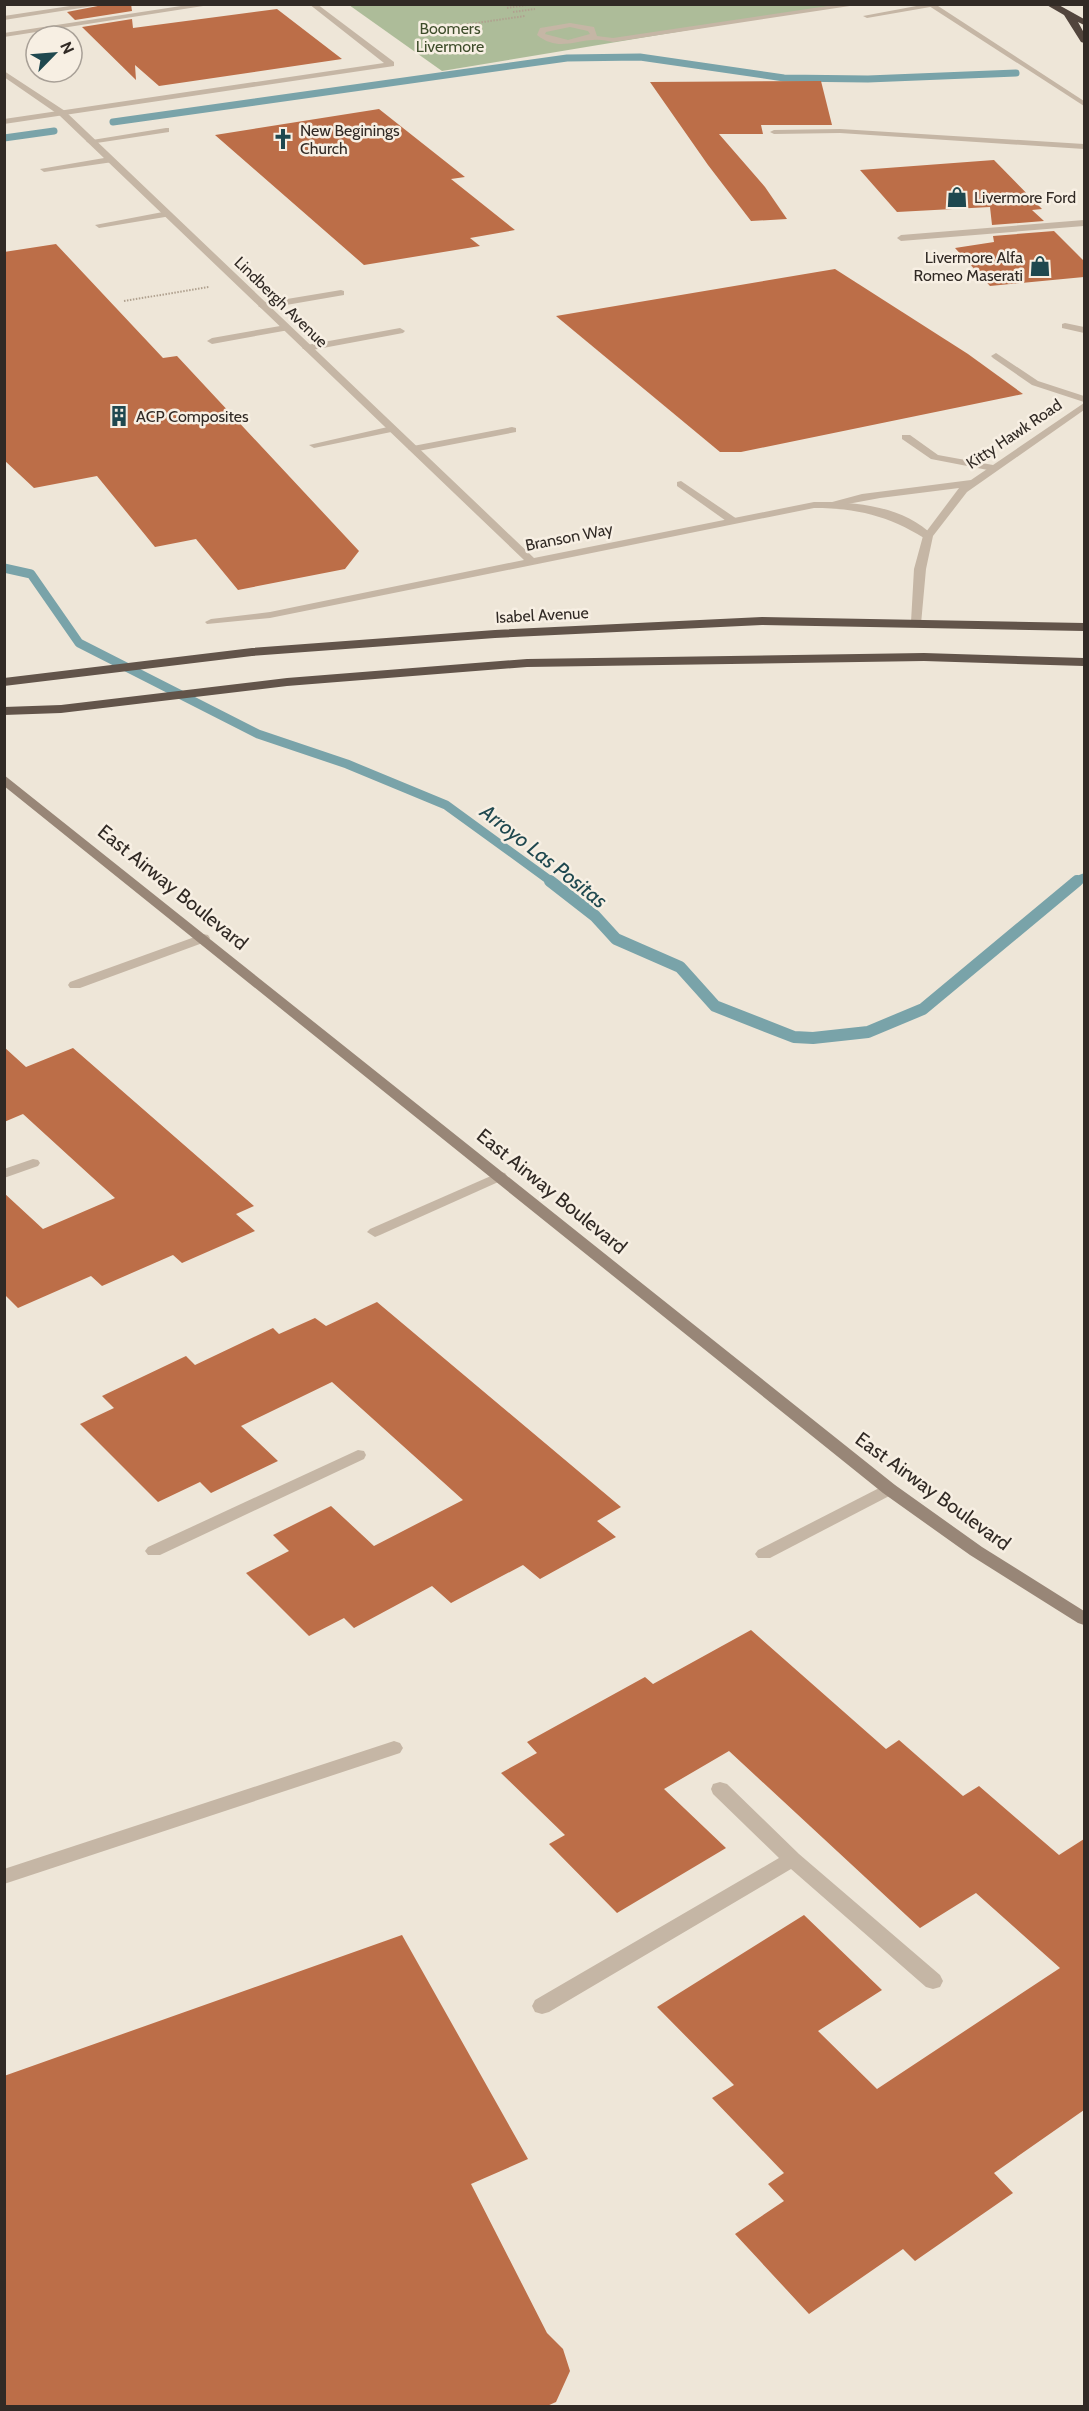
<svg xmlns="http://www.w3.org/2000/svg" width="1089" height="2411" font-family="Cabin,sans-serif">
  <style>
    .green { fill: #adbc99 }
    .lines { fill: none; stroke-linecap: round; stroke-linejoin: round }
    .stream-far2 { stroke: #79a3a9; stroke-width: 7 }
    .stream-far1 { stroke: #79a3a9; stroke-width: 9 }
    .stream { stroke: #79a3a9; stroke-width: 12 }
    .building { fill: #bc6e48 }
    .path { stroke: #b0a18f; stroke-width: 2; stroke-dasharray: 1.5 1.5; stroke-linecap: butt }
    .service { fill: #c5b6a5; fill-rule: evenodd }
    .minor { fill: #c5b6a5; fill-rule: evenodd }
    .tertiary { fill: #c5b6a5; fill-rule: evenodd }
    .secondary { fill: #988677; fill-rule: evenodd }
    .trunk { fill: #62544a; fill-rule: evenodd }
    .motorway { fill: #52453d; fill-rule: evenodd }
    .labels { text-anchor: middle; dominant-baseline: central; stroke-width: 5; stroke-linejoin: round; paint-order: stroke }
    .far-park-label { font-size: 16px; fill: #3e4d2b; stroke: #f7efe3 }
    .far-poi-label { font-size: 16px; fill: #312a25; stroke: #f7efe3; text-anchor: start }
    .far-street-label { font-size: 16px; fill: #312a25; stroke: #f7efe3 }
    .street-label { font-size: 20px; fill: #312a25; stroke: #f7efe3 }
    .water-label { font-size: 21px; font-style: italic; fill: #1f484f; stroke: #f7efe3 }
  </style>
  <rect width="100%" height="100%" fill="#eee6d8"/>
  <path class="green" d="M 349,5 L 840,5 L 442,71 Z"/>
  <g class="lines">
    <g class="stream-far2">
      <path d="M 113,122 L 567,58 L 640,57 L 784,78 L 868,79 L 1016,73"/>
      <path d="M 4,138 L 54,131"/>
    </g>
    <g class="stream-far1">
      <path d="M 4,568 L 31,574 L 79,643 L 258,734 L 347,764 L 446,805 L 552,882"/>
      <path d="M 1074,882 L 1084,878"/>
    </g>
    <path class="stream" d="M 550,881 L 595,916 L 616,939 L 680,967 L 715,1006 L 794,1037 L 813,1038 L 868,1032 L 923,1009 L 1077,881"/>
  </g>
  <g class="building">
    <path d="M 108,4 L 131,4 L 132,11 L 75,20 L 67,12 Z"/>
    <path d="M 277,9 L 342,59 L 159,86 L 135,65 L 136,80 L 82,27 L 132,19 L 133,28 Z"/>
    <path d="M 821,81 L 832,125 L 761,125 L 763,134 L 719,134 L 765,187 L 787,219 L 751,221 L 708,165 L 650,82 Z"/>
    <path d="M 379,109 L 465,177 L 451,179 L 515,230 L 470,238 L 480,246 L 364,265 L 215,135 Z"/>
    <path d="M 994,160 L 1042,209 L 1032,210 L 1044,221 L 992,225 L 990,207 L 897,212 L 860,170 Z"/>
    <path d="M 1054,231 L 1084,261 L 1084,277 L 990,286 L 955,248 L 994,242 L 993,236 Z"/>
    <path d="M 56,244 L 163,358 L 177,356 L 359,551 L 345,569 L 238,590 L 196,539 L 155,547 L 97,476 L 34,488 L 4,460 L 4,252 Z"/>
    <path d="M 835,269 L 968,354 L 1023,394 L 741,452 L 720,452 L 556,316 Z"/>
    <path d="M 4,1047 L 26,1067 L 73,1048 L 254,1206 L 236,1214 L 255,1231 L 182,1263 L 173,1255 L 102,1286 L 91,1276 L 18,1308 L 4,1294 L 4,1193 L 43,1229 L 115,1198 L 23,1114 L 4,1122 Z"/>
    <path d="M 377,1302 L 621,1507 L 597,1521 L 616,1537 L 540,1579 L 523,1565 L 451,1603 L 432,1586 L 354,1628 L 344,1618 L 309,1636 L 246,1573 L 289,1551 L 273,1535 L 331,1506 L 374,1546 L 463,1500 L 332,1382 L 241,1426 L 278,1461 L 211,1493 L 200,1482 L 158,1502 L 80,1424 L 114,1408 L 102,1396 L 186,1356 L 195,1365 L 273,1328 L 279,1334 L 315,1318 L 326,1326 Z"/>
    <path d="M 751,1630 L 886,1749 L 899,1740 L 963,1796 L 979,1786 L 1059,1855 L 1084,1839 L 1084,2110 L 994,2173 L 1013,2193 L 915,2261 L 903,2249 L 809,2314 L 735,2234 L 784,2201 L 768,2184 L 784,2173 L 712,2098 L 734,2085 L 657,2007 L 804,1915 L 882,1990 L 818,2031 L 877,2089 L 1060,1968 L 976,1893 L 920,1928 L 729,1751 L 664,1789 L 726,1848 L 617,1913 L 549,1844 L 565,1835 L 501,1773 L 537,1753 L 527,1742 L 645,1677 L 653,1684 Z"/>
    <path d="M 402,1935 L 528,2159 L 471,2184 L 547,2333 L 563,2349 L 570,2371 L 556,2402 L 547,2406 L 4,2406 L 4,2076 Z"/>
  </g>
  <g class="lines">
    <g class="path">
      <path d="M 507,8 L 533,4"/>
      <path d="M 513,12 L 535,9"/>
      <path d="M 428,30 L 525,16"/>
      <path d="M 124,301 L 209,287"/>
    </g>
    <g class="service">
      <path d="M 83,4 L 106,4 L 4,20 L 4,16 Z"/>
      <path d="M 194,4 L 216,4 L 4,37 L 4,33 Z"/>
      <path d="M 309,4 L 317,4 L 394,62 L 394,66 L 4,124 L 4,119 L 384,63 Z"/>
      <path d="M 841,4 L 863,4 L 613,42 C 607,41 600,39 593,40 C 573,41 557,51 537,35 L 540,28 L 570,23 L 594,27 L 597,36 L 613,38 ZM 570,27 L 588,31 L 590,34 L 568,40 L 545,34 L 546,32 Z"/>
      <path d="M 927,4 L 936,6 L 867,18 L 863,16 Z"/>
      <path d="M 166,128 L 169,128 L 169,132 L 90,144 L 86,141 Z"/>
      <path d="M 840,129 L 1084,144 L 1084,149 L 840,133 L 774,134 L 770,132 L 774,130 Z"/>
      <path d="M 110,157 L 113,158 L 113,162 L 44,172 L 40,169 Z"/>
      <path d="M 168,211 L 172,214 L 171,216 L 99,228 L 95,225 Z"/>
      <path d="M 1084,220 L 1084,226 L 901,241 L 897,238 L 901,235 Z"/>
      <path d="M 341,290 L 344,291 L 344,295 L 263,309 L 258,306 L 263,303 Z"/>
      <path d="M 1065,323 L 1084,327 L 1084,333 L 1062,328 L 1062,324 Z"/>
      <path d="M 286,325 L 291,328 L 289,330 L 212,344 L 207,341 L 212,338 Z"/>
      <path d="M 400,328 L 405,331 L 403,333 L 307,351 L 302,348 L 307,345 Z"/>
      <path d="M 996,353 L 1038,381 L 1084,396 L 1084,402 L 1032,385 L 993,358 L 991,356 Z"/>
      <path d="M 392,426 L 397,429 L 396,431 L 314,448 L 309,445 Z"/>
      <path d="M 512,427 L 516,428 L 516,432 L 413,452 L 408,449 L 413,446 Z"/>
      <path d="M 902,435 L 910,435 L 938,455 L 993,465 L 998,468 L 993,471 L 931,459 L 902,439 Z"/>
      <path d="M 681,481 L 737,519 L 737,523 L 729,523 L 677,486 L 677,482 Z"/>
      <path d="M 203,934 L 208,935 L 210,938 L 208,941 L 80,988 L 70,988 L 68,985 L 70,982 Z"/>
      <path d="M 33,1159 L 38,1160 L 40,1163 L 38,1166 L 4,1178 L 4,1169 Z"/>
      <path d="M 500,1172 L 505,1173 L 507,1176 L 505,1179 L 380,1235 L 375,1237 L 367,1232 L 370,1229 Z"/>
      <path d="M 358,1450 L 364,1451 L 366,1455 L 364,1459 L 160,1555 L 148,1555 L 145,1551 L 148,1547 Z"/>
      <path d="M 889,1483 L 895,1485 L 897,1489 L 895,1493 L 770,1558 L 758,1558 L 755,1554 L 758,1550 Z"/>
      <path d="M 394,1741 L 400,1743 L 403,1748 L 400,1753 L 4,1884 L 4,1869 Z"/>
      <path d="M 720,1782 L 727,1784 L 799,1854 L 940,1975 L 943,1981 L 940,1987 L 933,1989 L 926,1987 L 791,1869 L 549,2012 L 542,2014 L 535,2012 L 532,2006 L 535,2000 L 779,1858 L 713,1794 L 711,1789 L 713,1784 Z"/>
    </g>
    <path class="minor" d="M 4,71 L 65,111 L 534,558 L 814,502 C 853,501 905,506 933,536 L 924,538 C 889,516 856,508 814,508 L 270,618 L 207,624 L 205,622 L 211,619 L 270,612 L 524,560 L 59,115 L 4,77 Z"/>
    <g class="tertiary">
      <path d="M 926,4 L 935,4 L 1084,101 L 1084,106 Z"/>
      <path d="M 1084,403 L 1084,410 L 967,492 L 933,536 L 926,569 L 921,624 L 913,624 L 911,622 L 914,569 L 923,536 L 959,488 L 880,498 L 826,508 L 821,505 L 862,494 L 971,480 Z"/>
    </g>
    <path class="secondary" d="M 4,775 L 895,1485 L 982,1547 L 1084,1611 L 1084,1625 L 1078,1623 L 970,1555 L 883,1493 L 4,786 Z"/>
    <g class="trunk">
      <path d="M 762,617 L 1084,623 L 1084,631 L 762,625 L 495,638 L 252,656 L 4,686 L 4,678 L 252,648 L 495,630 Z"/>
      <path d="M 924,653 L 1084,658 L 1084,666 L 924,661 L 527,667 L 287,686 L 61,713 L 4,715 L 4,707 L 61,705 L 287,678 L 527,659 Z"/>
    </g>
    <path class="motorway" d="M 1045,4 L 1057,4 L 1084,19 L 1084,25 L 1078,22 L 1084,33 L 1084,43 L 1081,42 L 1064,15 Z"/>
  </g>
  <defs>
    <symbol id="church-bare" viewBox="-9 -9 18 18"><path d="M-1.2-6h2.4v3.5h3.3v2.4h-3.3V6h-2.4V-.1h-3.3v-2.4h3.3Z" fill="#1f484f" stroke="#f7efe3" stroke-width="2.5" paint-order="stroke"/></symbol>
    <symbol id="shop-bare" viewBox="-9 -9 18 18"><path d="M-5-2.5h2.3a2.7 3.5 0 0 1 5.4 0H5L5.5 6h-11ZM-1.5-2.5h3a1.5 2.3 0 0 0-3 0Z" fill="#1f484f" stroke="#f7efe3" stroke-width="2.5" paint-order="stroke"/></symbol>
    <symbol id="building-bare" viewBox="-9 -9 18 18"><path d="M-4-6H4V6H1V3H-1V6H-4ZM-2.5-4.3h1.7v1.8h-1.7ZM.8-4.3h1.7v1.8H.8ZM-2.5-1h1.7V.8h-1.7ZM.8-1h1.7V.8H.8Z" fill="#1f484f" stroke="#f7efe3" stroke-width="2.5" paint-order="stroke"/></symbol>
  </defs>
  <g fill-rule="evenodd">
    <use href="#church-bare" x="268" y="124" width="30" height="30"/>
    <use href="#shop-bare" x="942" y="182" width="30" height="30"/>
    <use href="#shop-bare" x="1025" y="251" width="30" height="30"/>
    <use href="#building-bare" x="104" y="401" width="30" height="30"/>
  </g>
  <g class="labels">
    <g class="far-park-label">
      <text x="450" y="28">Boomers<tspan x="450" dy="18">Livermore</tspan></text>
    </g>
    <g class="far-poi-label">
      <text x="300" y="130">New Beginings<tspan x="300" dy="18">Church</tspan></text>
      <text x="974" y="197">Livermore Ford</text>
      <text x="1023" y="257" text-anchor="end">Livermore Alfa<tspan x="1023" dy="18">Romeo Maserati</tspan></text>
      <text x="136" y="416">ACP Composites</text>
    </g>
    <g class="far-street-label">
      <text transform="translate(281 302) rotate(44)">Lindbergh Avenue</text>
      <text transform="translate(1014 434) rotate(-34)">Kitty Hawk Road</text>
      <text transform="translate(569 537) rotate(-11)">Branson Way</text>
      <text transform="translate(542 615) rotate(-3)">Isabel Avenue</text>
    </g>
    <g class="street-label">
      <text transform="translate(173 887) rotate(39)">East Airway Boulevard</text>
      <text transform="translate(552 1191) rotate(39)">East Airway Boulevard</text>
      <text transform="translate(933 1491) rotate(36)">East Airway Boulevard</text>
    </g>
    <g class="water-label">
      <text transform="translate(544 856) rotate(38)">Arroyo Las Positas</text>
    </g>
  </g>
  <rect width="1089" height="2411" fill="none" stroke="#312a25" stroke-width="12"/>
  <g transform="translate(54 54) rotate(65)"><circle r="28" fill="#f7efe3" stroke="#a8a097" stroke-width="1.5"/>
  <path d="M0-4.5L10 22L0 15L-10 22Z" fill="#1f484f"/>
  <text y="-9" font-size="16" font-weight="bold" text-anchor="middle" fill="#312a25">N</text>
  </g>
</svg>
